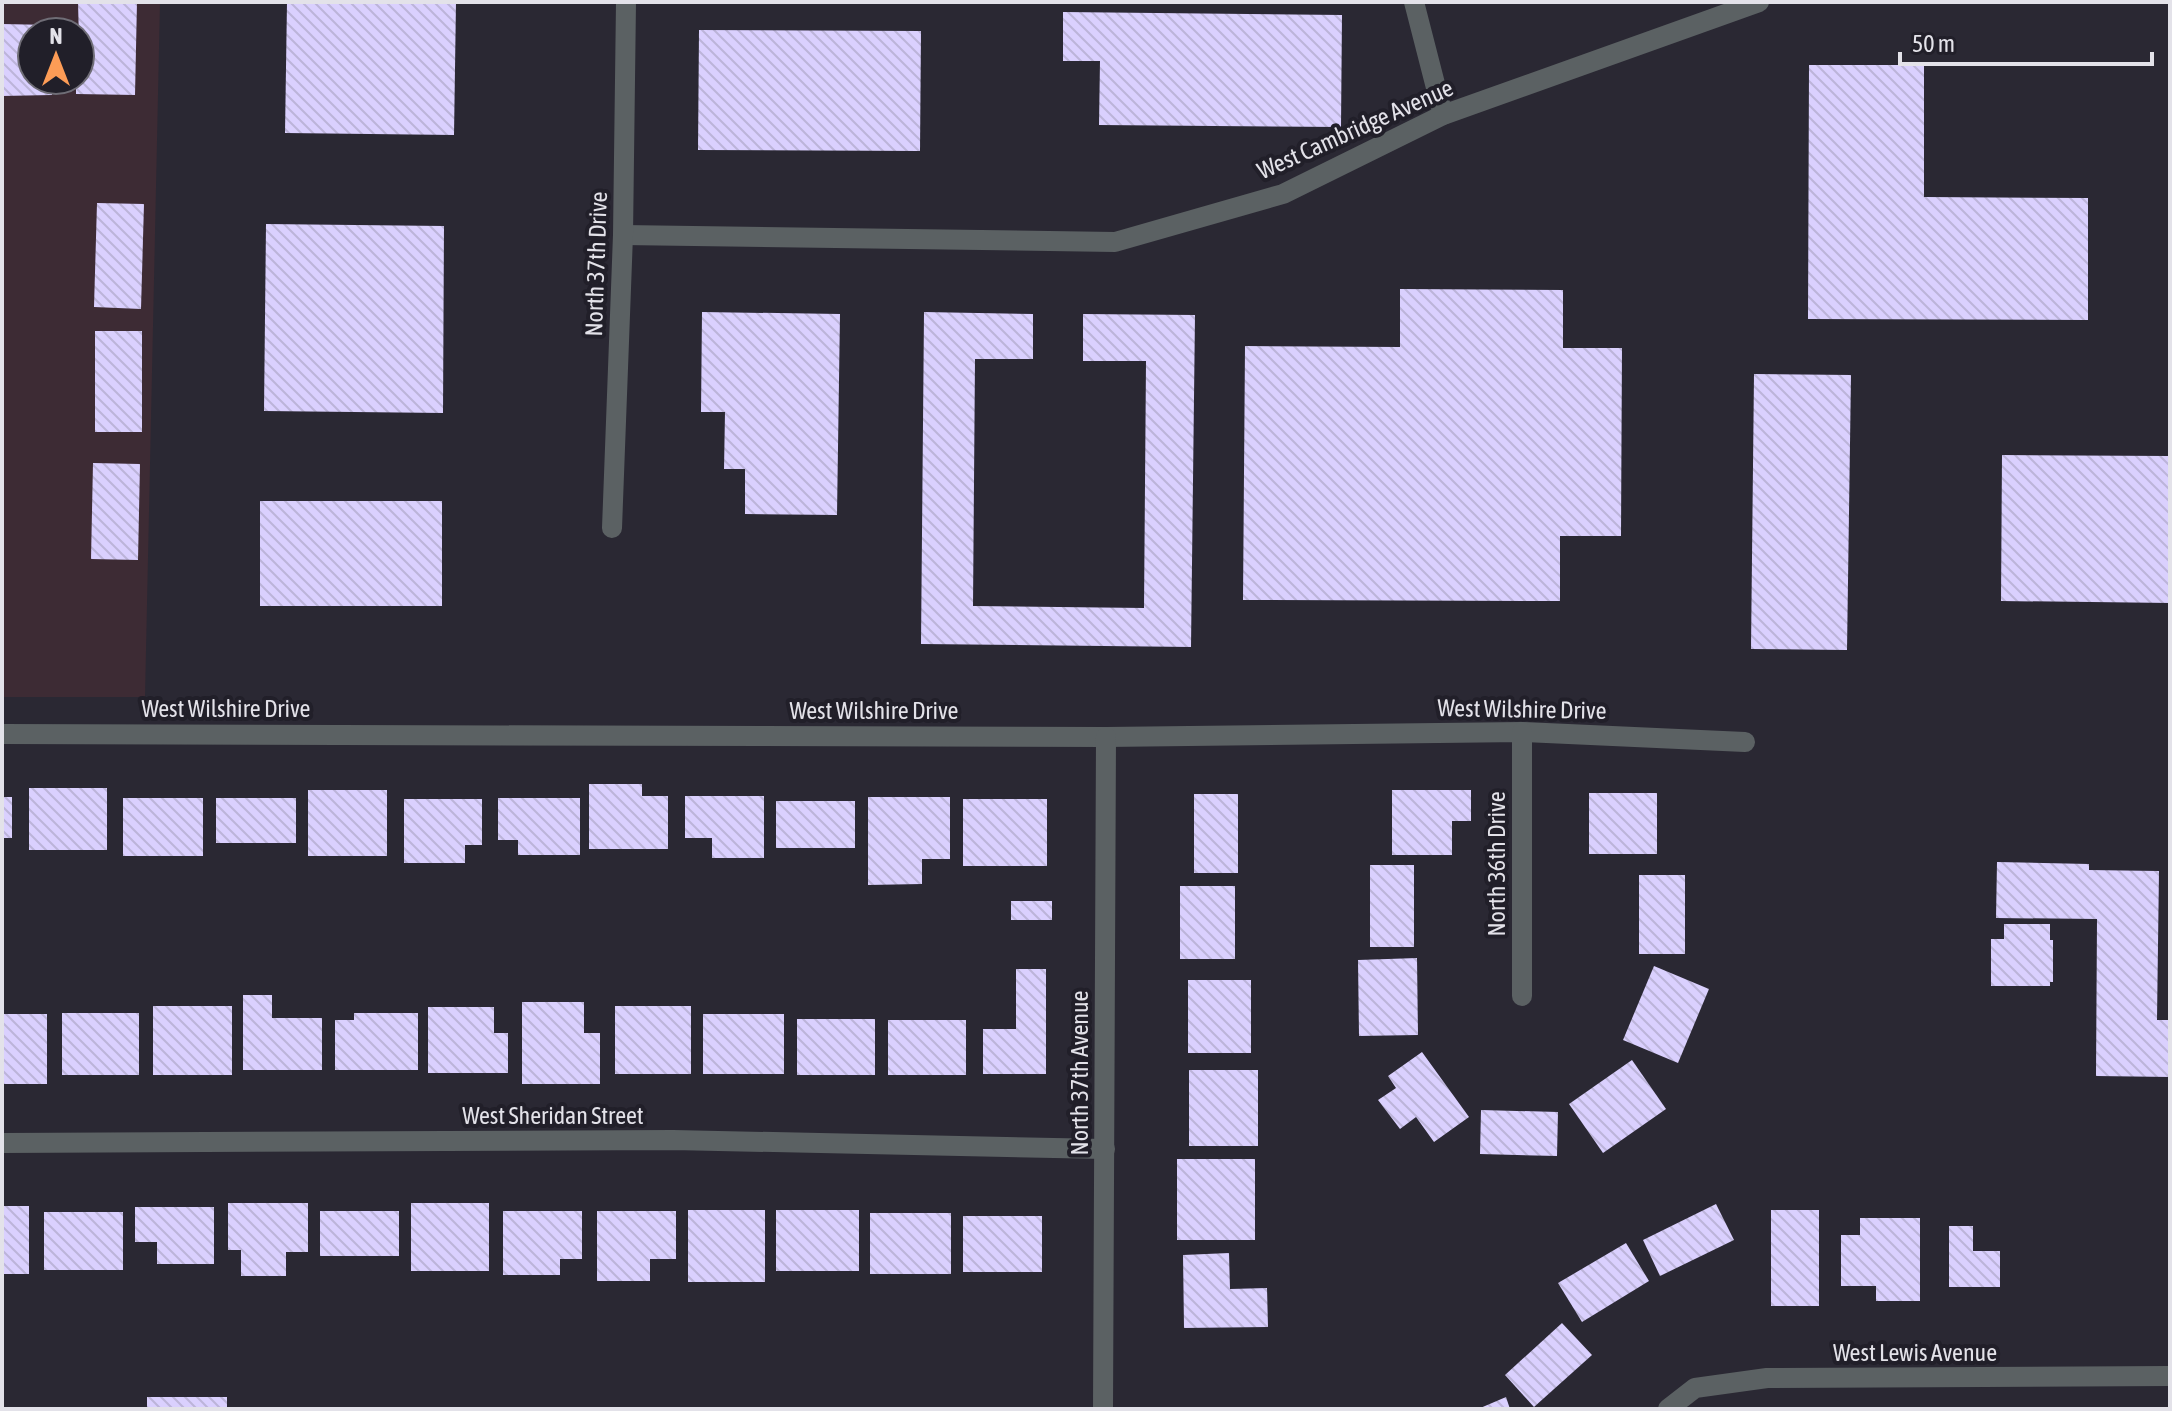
<svg xmlns="http://www.w3.org/2000/svg" width="2172" height="1411" font-family="'Asap Condensed',sans-serif">
  <style>
    .education { fill: #3d2b34; fill-rule: evenodd }
    .building { fill: url(#building-back-hatch) }
    .lines { fill: none; stroke-linecap: round; stroke-linejoin: round }
    .minor { stroke: #5b6163; stroke-width: 20 }
    .labels { text-anchor: middle; dominant-baseline: central; stroke-width: 8; stroke-linejoin: round; paint-order: stroke }
    .street-label { font-size: 24px; fill: #e3e2e9; stroke: #211f29 }
  </style>
  <defs>
    <pattern id="building-back-hatch" width="6" height="6" patternUnits="userSpaceOnUse" patternTransform="scale(2)"><rect width="6" height="6" fill="#dad0fe"/><path d="M-1 5l2 2M0 0l6 6M5-1l2 2" fill="none" stroke="#bcb4d9"/></pattern>
  </defs>
  <rect width="100%" height="100%" fill="#2a2833"/>
  <path class="education" d="M 2,2 L 160,2 L 145,697 L 2,697 ZM 32,32 L 80,32 L 80,80 L 32,80 Z"/>
  <g class="building">
    <path d="M 78,2 L 137,2 L 135,95 L 76,94 L 76,80 L 80,80 Z"/>
    <path d="M 287,2 L 456,2 L 454,135 L 285,133 Z"/>
    <path d="M 1063,12 L 1342,15 L 1341,127 L 1099,125 L 1100,61 L 1063,61 Z"/>
    <path d="M 2,24 L 51,25 L 51,32 L 32,32 L 32,80 L 52,80 L 52,95 L 2,96 Z"/>
    <path d="M 699,30 L 921,31 L 920,151 L 698,150 Z"/>
    <path d="M 1809,65 L 1924,65 L 1924,197 L 2088,198 L 2088,320 L 1808,319 Z"/>
    <path d="M 97,203 L 144,204 L 141,309 L 94,307 Z"/>
    <path d="M 266,224 L 444,226 L 443,413 L 264,411 Z"/>
    <path d="M 1400,289 L 1563,290 L 1563,348 L 1622,348 L 1621,536 L 1560,536 L 1560,601 L 1243,600 L 1245,346 L 1400,347 Z"/>
    <path d="M 702,312 L 840,314 L 837,515 L 745,514 L 745,469 L 724,469 L 725,412 L 701,412 Z"/>
    <path d="M 924,312 L 1033,314 L 1033,359 L 975,359 L 973,606 L 1144,608 L 1146,361 L 1083,361 L 1083,314 L 1195,315 L 1191,647 L 921,644 Z"/>
    <rect x="95" y="331" width="47" height="101"/>
    <path d="M 1754,374 L 1851,375 L 1847,650 L 1751,649 Z"/>
    <path d="M 2002,455 L 2170,456 L 2170,603 L 2001,601 Z"/>
    <path d="M 93,463 L 140,464 L 138,560 L 91,559 Z"/>
    <rect x="260" y="501" width="182" height="105"/>
    <path d="M 589,784 L 642,784 L 642,796 L 668,796 L 668,849 L 589,849 Z"/>
    <rect x="29" y="788" width="78" height="62"/>
    <rect x="308" y="790" width="79" height="66"/>
    <path d="M 1392,790 L 1471,790 L 1471,821 L 1452,821 L 1452,855 L 1392,855 Z"/>
    <rect x="1589" y="793" width="68" height="61"/>
    <rect x="1194" y="794" width="44" height="79"/>
    <path d="M 685,796 L 764,796 L 764,858 L 712,858 L 712,838 L 685,838 Z"/>
    <rect x="2" y="797" width="10" height="41"/>
    <path d="M 868,797 L 950,797 L 950,859 L 922,859 L 922,884 L 868,885 Z"/>
    <rect x="123" y="798" width="80" height="58"/>
    <rect x="216" y="798" width="80" height="45"/>
    <path d="M 498,798 L 580,798 L 580,855 L 518,855 L 518,840 L 498,840 Z"/>
    <path d="M 404,799 L 482,799 L 482,845 L 465,845 L 465,863 L 404,863 Z"/>
    <rect x="963" y="799" width="84" height="67"/>
    <rect x="776" y="801" width="79" height="47"/>
    <path d="M 1997,862 L 2089,864 L 2089,870 L 2159,871 L 2157,1020 L 2170,1020 L 2170,1077 L 2096,1076 L 2097,919 L 1996,918 Z"/>
    <rect x="1370" y="865" width="44" height="82"/>
    <rect x="1639" y="875" width="46" height="79"/>
    <rect x="1180" y="886" width="55" height="73"/>
    <rect x="1011" y="901" width="41" height="19"/>
    <path d="M 2004,924 L 2050,924 L 2050,940 L 2053,940 L 2053,982 L 2050,982 L 2050,986 L 1991,986 L 1991,939 L 2004,939 Z"/>
    <path d="M 1417,958 L 1418,1035 L 1359,1036 L 1358,960 Z"/>
    <path d="M 1654,966 L 1709,989 L 1678,1063 L 1623,1040 Z"/>
    <path d="M 1016,969 L 1046,969 L 1046,1074 L 983,1074 L 983,1029 L 1016,1029 Z"/>
    <rect x="1188" y="980" width="63" height="73"/>
    <path d="M 243,995 L 272,995 L 272,1018 L 322,1018 L 322,1070 L 243,1070 Z"/>
    <path d="M 522,1002 L 584,1002 L 584,1033 L 600,1033 L 600,1084 L 522,1084 Z"/>
    <rect x="153" y="1006" width="79" height="69"/>
    <rect x="615" y="1006" width="76" height="68"/>
    <path d="M 428,1007 L 494,1007 L 494,1033 L 508,1033 L 508,1073 L 428,1073 Z"/>
    <rect x="62" y="1013" width="77" height="62"/>
    <path d="M 354,1013 L 418,1013 L 418,1070 L 335,1070 L 335,1020 L 354,1020 Z"/>
    <rect x="2" y="1014" width="45" height="70"/>
    <rect x="703" y="1014" width="81" height="60"/>
    <rect x="797" y="1019" width="78" height="56"/>
    <rect x="888" y="1020" width="78" height="55"/>
    <path d="M 1422,1052 L 1469,1117 L 1434,1142 L 1416,1117 L 1400,1129 L 1378,1100 L 1396,1088 L 1388,1076 Z"/>
    <path d="M 1632,1060 L 1666,1109 L 1603,1153 L 1569,1104 Z"/>
    <rect x="1189" y="1070" width="69" height="76"/>
    <path d="M 1481,1110 L 1558,1112 L 1557,1156 L 1480,1154 Z"/>
    <rect x="1177" y="1159" width="78" height="81"/>
    <path d="M 228,1203 L 308,1203 L 308,1252 L 286,1252 L 286,1276 L 241,1276 L 241,1250 L 228,1250 Z"/>
    <rect x="411" y="1203" width="78" height="68"/>
    <path d="M 1716,1204 L 1734,1240 L 1660,1276 L 1643,1240 Z"/>
    <rect x="2" y="1206" width="27" height="68"/>
    <path d="M 135,1207 L 214,1207 L 214,1264 L 157,1264 L 157,1242 L 135,1242 Z"/>
    <rect x="688" y="1210" width="77" height="72"/>
    <rect x="776" y="1210" width="83" height="61"/>
    <rect x="1771" y="1210" width="48" height="96"/>
    <rect x="320" y="1211" width="79" height="45"/>
    <path d="M 503,1211 L 582,1211 L 582,1259 L 560,1259 L 560,1275 L 503,1275 Z"/>
    <path d="M 597,1211 L 676,1211 L 676,1259 L 650,1259 L 650,1281 L 597,1281 Z"/>
    <rect x="44" y="1212" width="79" height="58"/>
    <rect x="870" y="1213" width="81" height="61"/>
    <rect x="963" y="1216" width="79" height="56"/>
    <path d="M 1860,1218 L 1920,1218 L 1920,1301 L 1876,1301 L 1876,1286 L 1841,1286 L 1841,1235 L 1860,1235 Z"/>
    <path d="M 1949,1226 L 1973,1226 L 1973,1251 L 2000,1251 L 2000,1287 L 1949,1287 Z"/>
    <path d="M 1626,1243 L 1649,1281 L 1582,1322 L 1558,1283 Z"/>
    <path d="M 1229,1253 L 1230,1289 L 1267,1288 L 1268,1327 L 1184,1328 L 1183,1255 Z"/>
    <path d="M 1562,1323 L 1592,1355 L 1534,1407 L 1505,1375 Z"/>
    <rect x="147" y="1397" width="80" height="12"/>
    <path d="M 1506,1397 L 1510,1409 L 1478,1409 Z"/>
  </g>
  <g class="lines">
    <g class="minor">
      <path d="M 1414,2 L 1443,115"/>
      <path d="M 623,235 L 1115,242 L 1283,194 L 1443,115 L 1759,2"/>
      <path d="M 612,528 L 623,235 L 626,2"/>
      <path d="M 2,734 L 1106,737 L 1522,732 L 1745,742"/>
      <path d="M 1522,996 L 1522,732"/>
      <path d="M 2,1143 L 673,1140 L 1105,1149"/>
      <path d="M 1103,1409 L 1106,737"/>
      <path d="M 1668,1409 L 1695,1388 L 1767,1378 L 2170,1376"/>
    </g>
  </g>
  <g class="labels">
    <g class="street-label">
      <text transform="translate(1355 129) rotate(-24)">West Cambridge Avenue</text>
      <text transform="translate(596 264) rotate(-88)">North 37th Drive</text>
      <text x="226" y="708">West Wilshire Drive</text>
      <text transform="translate(1522 709) rotate(1)">West Wilshire Drive</text>
      <text x="874" y="710">West Wilshire Drive</text>
      <text transform="translate(1496 864) rotate(-90)">North 36th Drive</text>
      <text transform="translate(1079 1073) rotate(-90)">North 37th Avenue</text>
      <text x="553" y="1115">West Sheridan Street</text>
      <text x="1915" y="1352">West Lewis Avenue</text>
    </g>
  </g>
  <rect width="2172" height="1411" fill="none" stroke="#e3e2e9" stroke-width="8"/>
  <g transform="translate(56 56)"><circle r="38" fill="#211f29" stroke="#6f6d76" stroke-width="2"/>
  <path d="M0-6L14 30L0 20L-14 30Z" fill="#fd9c56"/>
  <text y="-12" font-size="22" font-weight="bold" text-anchor="middle" fill="#e3e2e9">N</text>
  </g>
  <path d="M1900 52v12h252v-12" fill="none" stroke="#e3e2e9" stroke-width="4"/>
  <text x="1912" y="52" font-size="24" fill="#e3e2e9" stroke="#211f29" stroke-width="6" paint-order="stroke">50 m</text>
</svg>
